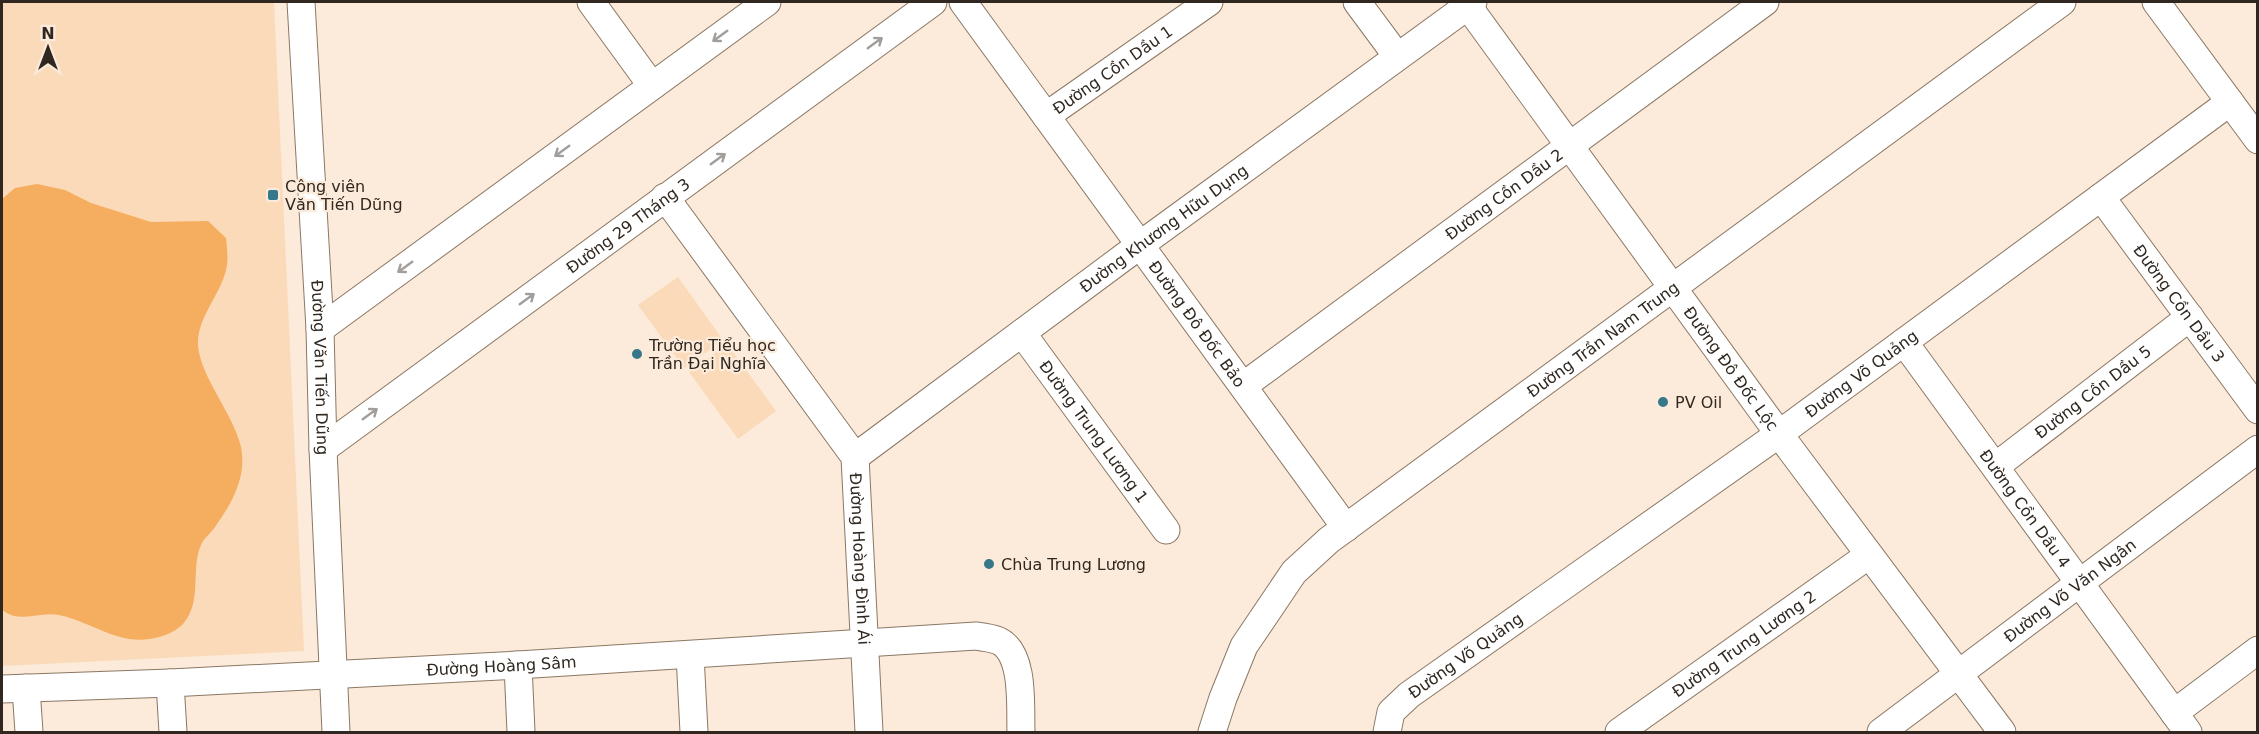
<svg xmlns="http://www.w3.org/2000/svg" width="2259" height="734" font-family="'DejaVu Sans',sans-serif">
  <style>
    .green { fill: #fbdab9 }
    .water { fill: #f5ad5f }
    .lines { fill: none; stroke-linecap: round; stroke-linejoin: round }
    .minor-casing { stroke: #8b7764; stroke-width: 29 }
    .minor { stroke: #fff; stroke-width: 27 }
    .oneway { stroke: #a29e9b }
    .poi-dot { fill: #367789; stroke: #fcebda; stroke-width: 2 }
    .labels { text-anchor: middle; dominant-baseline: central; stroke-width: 4.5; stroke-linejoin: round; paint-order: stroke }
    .street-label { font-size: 16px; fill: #302820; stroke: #fcebda }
    .poi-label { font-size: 16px; fill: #302820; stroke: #fcebda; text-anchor: start }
  </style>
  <rect width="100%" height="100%" fill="#fcebda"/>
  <g class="green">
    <path d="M 2,2 L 274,2 L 304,651 L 2,666 Z"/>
    <path d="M 678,277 L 723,340 L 684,368 L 638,305 Z"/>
    <path d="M 727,344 L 776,411 L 738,439 L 689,372 Z"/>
  </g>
  <path class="water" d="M 37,184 L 65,190 L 91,203 L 151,222 L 208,221 L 226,238 C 227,247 228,257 227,265 C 223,293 196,317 198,346 C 201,378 234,415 241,447 C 247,477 232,503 215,527 C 211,533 204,538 201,545 C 190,570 203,601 183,624 C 177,630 168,635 159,637 C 120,648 96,623 59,615 C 44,612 27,619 14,616 C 10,615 5,612 2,610 L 2,199 L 15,188 Z"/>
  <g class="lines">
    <defs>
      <g id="minor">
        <path id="s1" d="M 301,2 L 320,329 L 323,449 L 336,732"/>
        <path d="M 591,2 L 652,86"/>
        <path id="s2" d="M 963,2 L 1346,528"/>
        <path d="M 1357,2 L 1397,56"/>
        <path id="s3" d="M 1465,2 L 1779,434 L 2002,732"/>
        <path d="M 2156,2 L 2258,140"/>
        <path id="s4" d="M 1046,116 L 1209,2"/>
        <path id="s5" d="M 665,197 L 855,457 L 869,732"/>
        <path id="s6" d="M 2101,197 L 2258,410"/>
        <path d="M 320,329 L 767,2"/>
        <path id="s7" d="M 1022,333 L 1166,530"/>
        <path id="s8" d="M 1904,342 L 2188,732"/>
        <path id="s9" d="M 1243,386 L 1765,2"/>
        <path id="s10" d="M 323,449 L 933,2"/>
        <path id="s11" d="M 855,457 L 1140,245 L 1473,2"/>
        <path id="s12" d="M 1996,466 L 2190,317"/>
        <path d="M 690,655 L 694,732"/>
        <path d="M 518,665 L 521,732"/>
        <path d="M 170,683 L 173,732"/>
        <path d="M 26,688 L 29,732"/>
        <path id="s13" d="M 2,689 L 170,683 L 518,665 L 976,636 C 984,637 992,638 999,641 C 1025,654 1020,707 1021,732"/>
        <path d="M 2174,713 L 2258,650"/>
        <path id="s14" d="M 1212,732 L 1223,698 L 1244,646 L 1294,572 L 1329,540 L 2062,2"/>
        <path id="s15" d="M 1387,732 L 1391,712 L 1409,695 L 1779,434 L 2230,102"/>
        <path id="s16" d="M 1619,732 L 1869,555"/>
        <path id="s17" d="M 1881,732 L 2258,449"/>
      </g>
    </defs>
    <use href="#minor" class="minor-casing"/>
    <use href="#minor" class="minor"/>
  </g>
  <defs><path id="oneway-shaft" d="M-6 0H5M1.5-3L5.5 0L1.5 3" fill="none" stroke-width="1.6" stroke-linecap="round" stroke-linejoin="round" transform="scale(1.5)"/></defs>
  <g class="oneway">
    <use href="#oneway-shaft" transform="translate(720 36) rotate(144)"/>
    <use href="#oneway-shaft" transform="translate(875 43) rotate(-36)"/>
    <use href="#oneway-shaft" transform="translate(562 151) rotate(144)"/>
    <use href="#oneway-shaft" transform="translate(718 159) rotate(-36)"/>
    <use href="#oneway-shaft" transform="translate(405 267) rotate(144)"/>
    <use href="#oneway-shaft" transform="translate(527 299) rotate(-36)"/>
    <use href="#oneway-shaft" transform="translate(370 414) rotate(-36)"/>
  </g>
  <g class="poi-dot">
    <rect x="267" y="189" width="12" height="12" rx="3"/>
    <circle cx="637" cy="354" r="6"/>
    <circle cx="1663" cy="402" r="6"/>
    <circle cx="989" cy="564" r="6"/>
  </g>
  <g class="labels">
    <g class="street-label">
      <text stroke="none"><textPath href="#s4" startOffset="81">Đường Cồn Dầu 1</textPath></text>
      <text stroke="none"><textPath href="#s9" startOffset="324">Đường Cồn Dầu 2</textPath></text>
      <text stroke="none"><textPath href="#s10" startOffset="378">Đường 29 Tháng 3</textPath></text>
      <text stroke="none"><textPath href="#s11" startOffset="384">Đường Khương Hữu Dụng</textPath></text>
      <text stroke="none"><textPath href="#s6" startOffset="132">Đường Cồn Dầu 3</textPath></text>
      <text stroke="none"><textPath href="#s2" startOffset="398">Đường Đô Đốc Bảo</textPath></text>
      <text stroke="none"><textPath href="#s14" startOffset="568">Đường Trần Nam Trung</textPath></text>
      <text stroke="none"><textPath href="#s1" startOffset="366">Đường Văn Tiến Dũng</textPath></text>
      <text stroke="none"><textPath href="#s3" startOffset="453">Đường Đô Đốc Lộc</textPath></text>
      <text stroke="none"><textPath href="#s15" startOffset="600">Đường Võ Quảng</textPath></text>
      <text stroke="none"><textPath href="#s12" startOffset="122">Đường Cồn Dầu 5</textPath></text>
      <text stroke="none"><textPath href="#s7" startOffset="122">Đường Trung Lương 1</textPath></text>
      <text stroke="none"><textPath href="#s8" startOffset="206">Đường Cồn Dầu 4</textPath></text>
      <text stroke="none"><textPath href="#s5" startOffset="424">Đường Hoàng Đình Ái</textPath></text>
      <text stroke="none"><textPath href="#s17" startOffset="236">Đường Võ Văn Ngân</textPath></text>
      <text stroke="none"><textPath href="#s16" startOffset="153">Đường Trung Lương 2</textPath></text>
      <text stroke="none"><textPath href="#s15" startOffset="114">Đường Võ Quảng</textPath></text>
      <text stroke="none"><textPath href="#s13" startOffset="500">Đường Hoàng Sâm</textPath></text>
    </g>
    <g class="poi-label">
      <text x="285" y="186">Công viên<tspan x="285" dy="18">Văn Tiến Dũng</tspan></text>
      <text x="649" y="345">Trường Tiểu học<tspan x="649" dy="18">Trần Đại Nghĩa</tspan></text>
      <text x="1675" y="402">PV Oil</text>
      <text x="1001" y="564">Chùa Trung Lương</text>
    </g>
  </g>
  <rect width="2259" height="734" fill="none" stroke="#302820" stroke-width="6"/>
  <g transform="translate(48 48)" stroke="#fcebda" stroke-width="4.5" paint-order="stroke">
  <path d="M0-4.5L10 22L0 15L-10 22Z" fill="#302820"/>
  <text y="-9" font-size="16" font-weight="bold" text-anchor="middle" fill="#302820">N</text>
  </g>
</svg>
